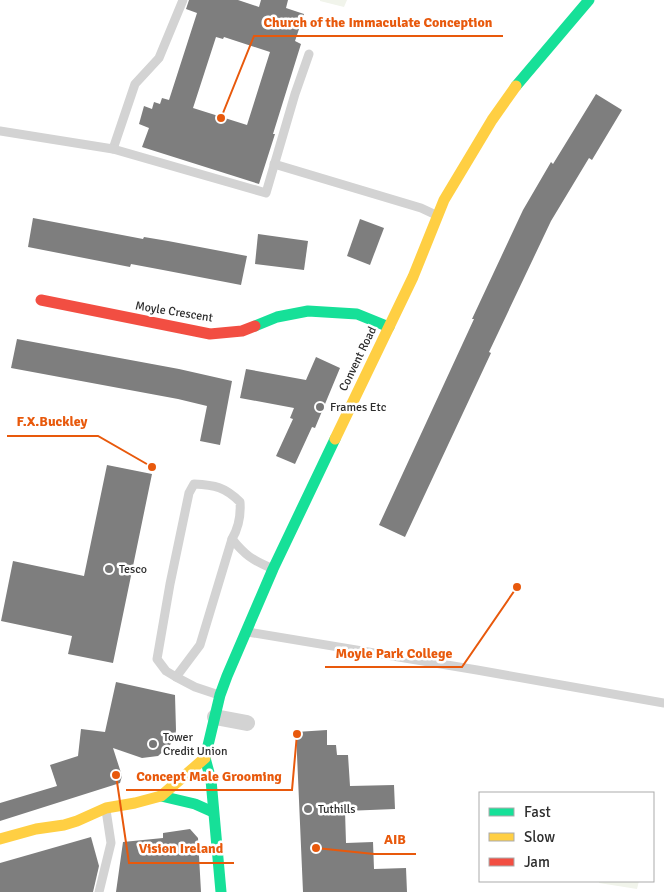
<svg xmlns="http://www.w3.org/2000/svg" width="664" height="892" font-family="Signika,sans-serif">
  <style>
    .green { fill: #f1f4eb }
    .building { fill: #7e7e7e; fill-rule: evenodd }
    .lines { fill: none; stroke-linecap: round; stroke-linejoin: round }
    .lane { stroke: #d3d3d3; stroke-width: 9 }
    .street { stroke: #d3d3d3; stroke-width: 16 }
    .fast { stroke: #16e098; stroke-width: 11 }
    .slow { stroke: #ffcf43; stroke-width: 11 }
    .jam { stroke: #f24e42; stroke-width: 11 }
    .poi-dot { fill: #777; stroke: #fff; stroke-width: 2 }
    .labels { text-anchor: middle; dominant-baseline: central; stroke-width: 5; stroke-linejoin: round; paint-order: stroke }
    .street-label { font-size: 12px; fill: #2e2e2e; stroke: #fff }
    .poi-label { font-size: 12px; fill: #2e2e2e; stroke: #fff; text-anchor: start }
    .leader { fill: none; stroke: #e8590c; stroke-width: 2 }
    .callout-dot { fill: #e8590c; stroke: #fff; stroke-width: 2 }
    .callout-label { font-size: 14px; text-anchor: middle; font-weight: bold; fill: #e8590c; stroke: #fff; stroke-width: 5; stroke-linejoin: round; paint-order: stroke }
  </style>
  <rect width="100%" height="100%" fill="#fff"/>
  <g class="green">
    <path d="M 320,0 L 347,0 L 344,7 L 320,1 Z"/>
    <path d="M 599,881 L 639,881 L 637,889 L 599,883 Z"/>
  </g>
  <g class="building">
    <path d="M 189,0 L 238,0 L 259,7 L 261,0 L 288,0 L 286,8 L 304,14 L 295,41 L 301,44 L 273,134 L 275,134 L 259,184 L 142,147 L 149,128 L 139,124 L 144,106 L 152,109 L 154,102 L 160,104 L 162,98 L 169,100 L 197,13 L 186,9 ZM 216,37 L 223,39 L 224,37 L 270,52 L 247,125 L 193,108 Z"/>
    <path d="M 596,94 L 622,110 L 592,160 L 589,158 L 551,221 L 489,352 L 491,353 L 405,537 L 379,525 L 474,319 L 472,319 L 523,210 L 551,162 L 553,164 Z"/>
    <path d="M 33,218 L 143,239 L 144,237 L 168,241 L 247,256 L 241,285 L 163,270 L 131,264 L 130,267 L 28,247 Z"/>
    <path d="M 360,219 L 384,228 L 370,265 L 347,256 Z"/>
    <path d="M 258,234 L 308,241 L 304,270 L 255,264 Z"/>
    <path d="M 17,339 L 179,369 L 232,381 L 220,445 L 200,441 L 207,406 L 178,399 L 11,368 Z"/>
    <path d="M 316,357 L 340,368 L 315,428 L 312,427 L 295,464 L 276,456 L 293,419 L 290,418 L 294,408 L 240,398 L 246,369 L 306,380 Z"/>
    <path d="M 107,465 L 152,474 L 113,663 L 68,654 L 72,636 L 1,621 L 13,561 L 84,576 Z"/>
    <path d="M 116,682 L 175,695 L 176,730 L 175,737 L 170,745 L 158,756 L 142,758 L 113,748 L 122,776 L 120,783 L 0,821 L 0,803 L 57,786 L 50,765 L 78,756 L 81,729 L 105,732 Z"/>
    <path d="M 327,730 L 327,745 L 336,745 L 337,755 L 348,755 L 350,786 L 394,785 L 395,809 L 345,811 L 346,843 L 373,842 L 374,869 L 406,868 L 407,892 L 303,892 L 296,732 Z"/>
    <path d="M 190,829 L 198,838 L 201,892 L 116,892 L 123,842 L 163,838 L 163,833 Z"/>
    <path d="M 91,837 L 99,866 L 93,892 L 0,892 L 0,863 Z"/>
  </g>
  <g class="lines">
    <g class="lane">
      <path d="M 0,131 L 113,149 L 135,84 L 159,58 L 183,0"/>
      <path d="M 113,149 L 266,193 L 295,94 L 309,54"/>
      <path d="M 274,164 L 421,208 L 436,215"/>
      <path d="M 194,484 C 215,485 225,487 240,502 C 241,516 239,527 232,539 L 200,645 L 176,677 L 166,671 L 157,659 L 170,584 L 189,493 Z"/>
      <path d="M 232,539 C 245,555 252,560 271,568"/>
      <path d="M 248,632 L 477,670 L 664,703"/>
      <path d="M 176,677 L 195,687 L 219,695"/>
      <path d="M 99,892 L 111,843 L 106,810"/>
    </g>
    <path class="street" d="M 215,717 L 247,723"/>
    <g class="fast">
      <path d="M 516,86 L 589,0"/>
      <path d="M 255,326 L 277,317 L 308,311 L 357,314 L 389,327"/>
      <path d="M 161,796 L 195,804 L 213,812"/>
      <path d="M 221,892 L 211,780 L 205,758 L 220,695 L 227,676 L 273,569 L 335,439"/>
    </g>
    <g class="slow">
      <path d="M 335,439 L 413,277 L 444,200 L 492,120 L 516,86"/>
      <path d="M 0,839 L 36,829 L 64,825 L 77,821 L 106,808 L 135,803 L 161,796 L 205,758"/>
    </g>
    <path class="jam" d="M 41,300 L 210,334 L 242,331 L 255,326"/>
  </g>
  <g class="poi-dot">
    <circle cx="320" cy="407" r="5"/>
    <circle cx="109" cy="569" r="5"/>
    <circle cx="153" cy="744" r="5"/>
    <circle cx="308" cy="809" r="5"/>
  </g>
  <g class="labels">
    <g class="street-label">
      <text transform="translate(174 312) rotate(9)">Moyle Crescent</text>
      <text transform="translate(358 359) rotate(-64)">Convent Road</text>
    </g>
    <g class="poi-label">
      <text x="330" y="407">Frames Etc</text>
      <text x="119" y="569">Tesco</text>
      <text x="163" y="737">Tower<tspan x="163" dy="14">Credit Union</tspan></text>
      <text x="318" y="809">Tuthills</text>
    </g>
  </g>
  <path class="leader" d="M221 118L254 36H503M152 467L98 436H7M517 587L462 667H325M297 734L292 790H126M316 848L374 854H416M116 775L129 863H234"/>
  <g class="callout-dot">
    <circle cx="221" cy="118" r="5"/>
    <circle cx="152" cy="467" r="5"/>
    <circle cx="517" cy="587" r="5"/>
    <circle cx="297" cy="734" r="5"/>
    <circle cx="316" cy="848" r="5"/>
    <circle cx="116" cy="775" r="5"/>
  </g>
  <g class="callout-label">
    <text x="378" y="27">Church of the Immaculate Conception</text>
    <text x="52" y="426">F.X.Buckley</text>
    <text x="394" y="658">Moyle Park College</text>
    <text x="209" y="781">Concept Male Grooming</text>
    <text x="395" y="844">AIB</text>
    <text x="181" y="853">Vision Ireland</text>
  </g>
  <rect x="479" y="792" width="175" height="90" fill="#ffffff" stroke="#ababab"/>
  <rect x="489" y="808" width="25" height="8" fill="#16e098" stroke="#ababab"/>
  <text x="524" y="817" font-size="15" fill="#2e2e2e">Fast</text>
  <rect x="489" y="833" width="25" height="8" fill="#ffcf43" stroke="#ababab"/>
  <text x="524" y="842" font-size="15" fill="#2e2e2e">Slow</text>
  <rect x="489" y="858" width="25" height="8" fill="#f24e42" stroke="#ababab"/>
  <text x="524" y="867" font-size="15" fill="#2e2e2e">Jam</text>
</svg>
